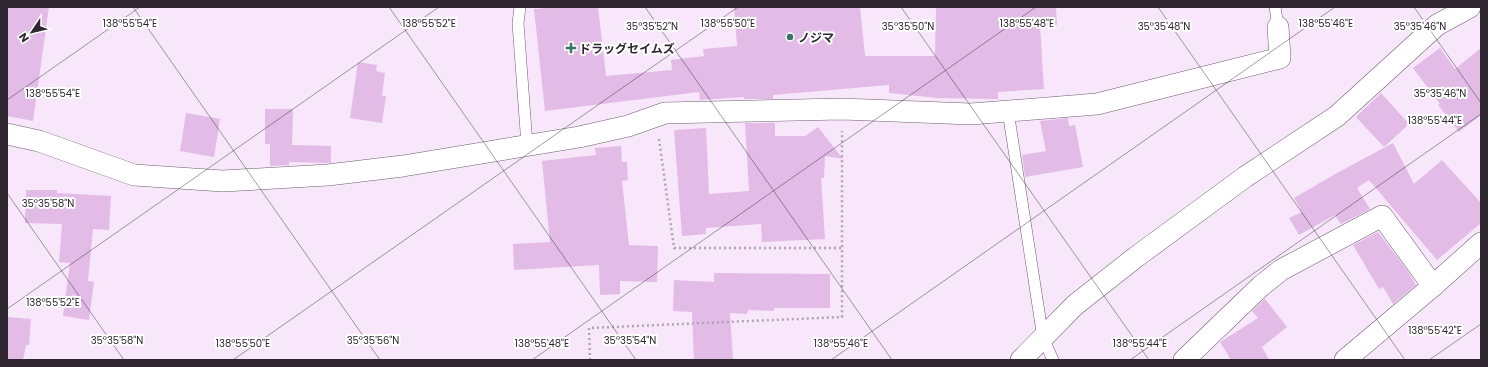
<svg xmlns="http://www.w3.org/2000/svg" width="1488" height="367" font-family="Poppins,'Noto Sans JP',sans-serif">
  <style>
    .building { fill: #e2bbe7 }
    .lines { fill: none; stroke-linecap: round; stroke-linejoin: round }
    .lane-casing { stroke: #6d5e6f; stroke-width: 12 }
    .street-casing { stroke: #6d5e6f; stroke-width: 22 }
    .path { stroke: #b0a3b2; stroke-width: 2.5; stroke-dasharray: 2 3; stroke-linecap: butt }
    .lane { stroke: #fff; stroke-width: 11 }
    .street { stroke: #fff; stroke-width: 21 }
    .ticks { fill: none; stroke: #2e272f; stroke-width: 1; stroke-opacity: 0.45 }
    .poi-dot { fill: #357460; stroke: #fff; stroke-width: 1.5 }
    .labels { text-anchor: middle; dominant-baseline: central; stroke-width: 4; stroke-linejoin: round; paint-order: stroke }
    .poi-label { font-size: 12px; font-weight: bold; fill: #2e272f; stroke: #fff; text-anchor: start }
    .ticks-label { font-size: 10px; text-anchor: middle; fill: #2e272f; stroke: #fff; stroke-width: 4; stroke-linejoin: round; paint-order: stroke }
  </style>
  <rect width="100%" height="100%" fill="#f8e7fa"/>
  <g class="building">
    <path d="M 7,7 L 49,7 L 33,121 L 7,116 Z"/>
    <path d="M 557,7 L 598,7 L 606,76 L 672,70 L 671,60 L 704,56 L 703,49 L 737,46 L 734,7 L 860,7 L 865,56 L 935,56 L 936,7 L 1056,7 L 1057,25 L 1040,26 L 1044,89 L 998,92 L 998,99 L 937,98 L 889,93 L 889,85 L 773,95 L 773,99 L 744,99 L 744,97 L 700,100 L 699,92 L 545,111 L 534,9 Z"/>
    <path d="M 1440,48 L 1455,69 L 1481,48 L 1481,115 L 1459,132 L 1438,105 L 1440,104 L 1413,68 Z"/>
    <path d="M 358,62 L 377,65 L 376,71 L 385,73 L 382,96 L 386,96 L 382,123 L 350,118 Z"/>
    <path d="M 1381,93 L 1409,124 L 1384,147 L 1356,117 Z"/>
    <path d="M 265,109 L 293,109 L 292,145 L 331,146 L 331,163 L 289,162 L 289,165 L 270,166 L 270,144 L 265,144 Z"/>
    <path d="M 186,113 L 220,119 L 214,157 L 180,151 Z"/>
    <path d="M 1068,118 L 1069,126 L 1075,125 L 1083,167 L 1025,177 L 1022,155 L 1046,151 L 1040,121 Z"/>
    <path d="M 745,123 L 775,123 L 775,136 L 805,136 L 818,127 L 843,159 L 825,156 L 824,178 L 821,178 L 825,239 L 762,242 L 761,224 L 706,228 L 706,234 L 682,236 L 674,130 L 706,128 L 709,194 L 749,191 Z"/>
    <path d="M 1393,143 L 1414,184 L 1442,160 L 1481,203 L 1481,223 L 1437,260 L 1369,180 L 1357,188 L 1370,209 L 1341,224 L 1335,215 L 1299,235 L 1289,218 L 1302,212 L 1294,198 L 1337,173 Z"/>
    <path d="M 621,146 L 622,162 L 627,162 L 628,180 L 622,181 L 629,245 L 658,246 L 657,282 L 620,281 L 620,294 L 600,295 L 599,265 L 514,270 L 513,244 L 550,242 L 542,161 L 596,155 L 595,148 Z"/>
    <path d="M 26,190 L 57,190 L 57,193 L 111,196 L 109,230 L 93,229 L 88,281 L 94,282 L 89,320 L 63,316 L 70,263 L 59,262 L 62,224 L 25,223 Z"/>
    <path d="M 1378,232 L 1407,270 L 1416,285 L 1393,304 L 1383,287 L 1379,289 L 1353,245 Z"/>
    <path d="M 714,273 L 830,274 L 830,308 L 774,308 L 774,311 L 748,310 L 747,314 L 730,313 L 733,360 L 694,360 L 692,312 L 673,311 L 674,280 L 714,282 Z"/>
    <path d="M 1265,299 L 1287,327 L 1262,347 L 1269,360 L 1231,360 L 1220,342 L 1258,318 L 1252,311 Z"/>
    <path d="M 7,317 L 31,319 L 29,345 L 26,345 L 23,360 L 7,360 Z"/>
  </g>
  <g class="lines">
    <defs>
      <g id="lane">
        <path d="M 520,7 L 518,23 L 527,145"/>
        <path d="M 1275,7 L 1278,27"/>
        <path d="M 1008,111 L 1043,338 L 1053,360"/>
      </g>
      <g id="street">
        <path d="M 7,134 L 39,141 L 134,175 L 223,181 L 328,175 L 403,166 L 579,137 L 628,126 L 665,113 L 842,109 L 971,114 L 1097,104 L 1280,58 L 1278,27"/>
        <path d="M 1021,360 L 1075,305 L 1136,257 L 1245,177 L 1337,116 L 1437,25 L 1470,7"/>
        <path d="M 1184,360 L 1261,286 L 1281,270 L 1382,216 L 1433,286"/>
        <path d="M 1345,360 L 1433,286 L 1481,243"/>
      </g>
    </defs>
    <use href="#lane" class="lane-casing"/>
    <use href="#street" class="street-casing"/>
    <g class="path">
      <path d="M 659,139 L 674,248 L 842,248"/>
      <path d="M 590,360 L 589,328 L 842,317 L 842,131"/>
    </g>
    <use href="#lane" class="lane"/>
    <use href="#street" class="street"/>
  </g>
  <path class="ticks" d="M 133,7 L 380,360M 389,7 L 636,360M 645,7 L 892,360M 901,7 L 1149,360M 1158,7 L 1405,360M 1414,7 L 1481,103M 7,100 L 140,7M 7,193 L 124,360M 7,309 L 439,7M 233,360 L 738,7M 532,360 L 1036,7M 831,360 L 1335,7M 1130,360 L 1481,114M 1429,360 L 1481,324"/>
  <g class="poi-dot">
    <circle cx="790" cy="37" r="4"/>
    <path d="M569 42h4v4h4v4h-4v4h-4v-4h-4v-4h4z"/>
  </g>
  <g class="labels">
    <g class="poi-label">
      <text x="798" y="37">ノジマ</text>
      <text x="579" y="48">ドラッグセイムズ</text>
    </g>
  </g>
  <g class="ticks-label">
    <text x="130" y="27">138°55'54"E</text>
    <text x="429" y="27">138°55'52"E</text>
    <text x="728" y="27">138°55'50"E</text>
    <text x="1027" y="27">138°55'48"E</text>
    <text x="1326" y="27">138°55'46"E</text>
    <text x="652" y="30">35°35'52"N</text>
    <text x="908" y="30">35°35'50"N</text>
    <text x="1164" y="30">35°35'48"N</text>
    <text x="1420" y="30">35°35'46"N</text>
    <text x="1440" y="97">35°35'46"N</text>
    <text x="53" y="97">138°55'54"E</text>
    <text x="1435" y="124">138°55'44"E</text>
    <text x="48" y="207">35°35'58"N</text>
    <text x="53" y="306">138°55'52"E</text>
    <text x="1435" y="334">138°55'42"E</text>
    <text x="117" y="344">35°35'58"N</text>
    <text x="373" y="344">35°35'56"N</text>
    <text x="630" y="344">35°35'54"N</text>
    <text x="243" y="347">138°55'50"E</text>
    <text x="542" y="347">138°55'48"E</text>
    <text x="841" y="347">138°55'46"E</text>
    <text x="1140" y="347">138°55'44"E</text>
  </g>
  <rect width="1488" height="367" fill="none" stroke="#2e272f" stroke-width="16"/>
  <g transform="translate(32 32) rotate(235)" stroke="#ffffff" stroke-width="3" paint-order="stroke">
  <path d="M0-3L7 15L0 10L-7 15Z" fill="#2e272f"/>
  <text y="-6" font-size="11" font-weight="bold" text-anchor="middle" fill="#2e272f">N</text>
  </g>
</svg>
